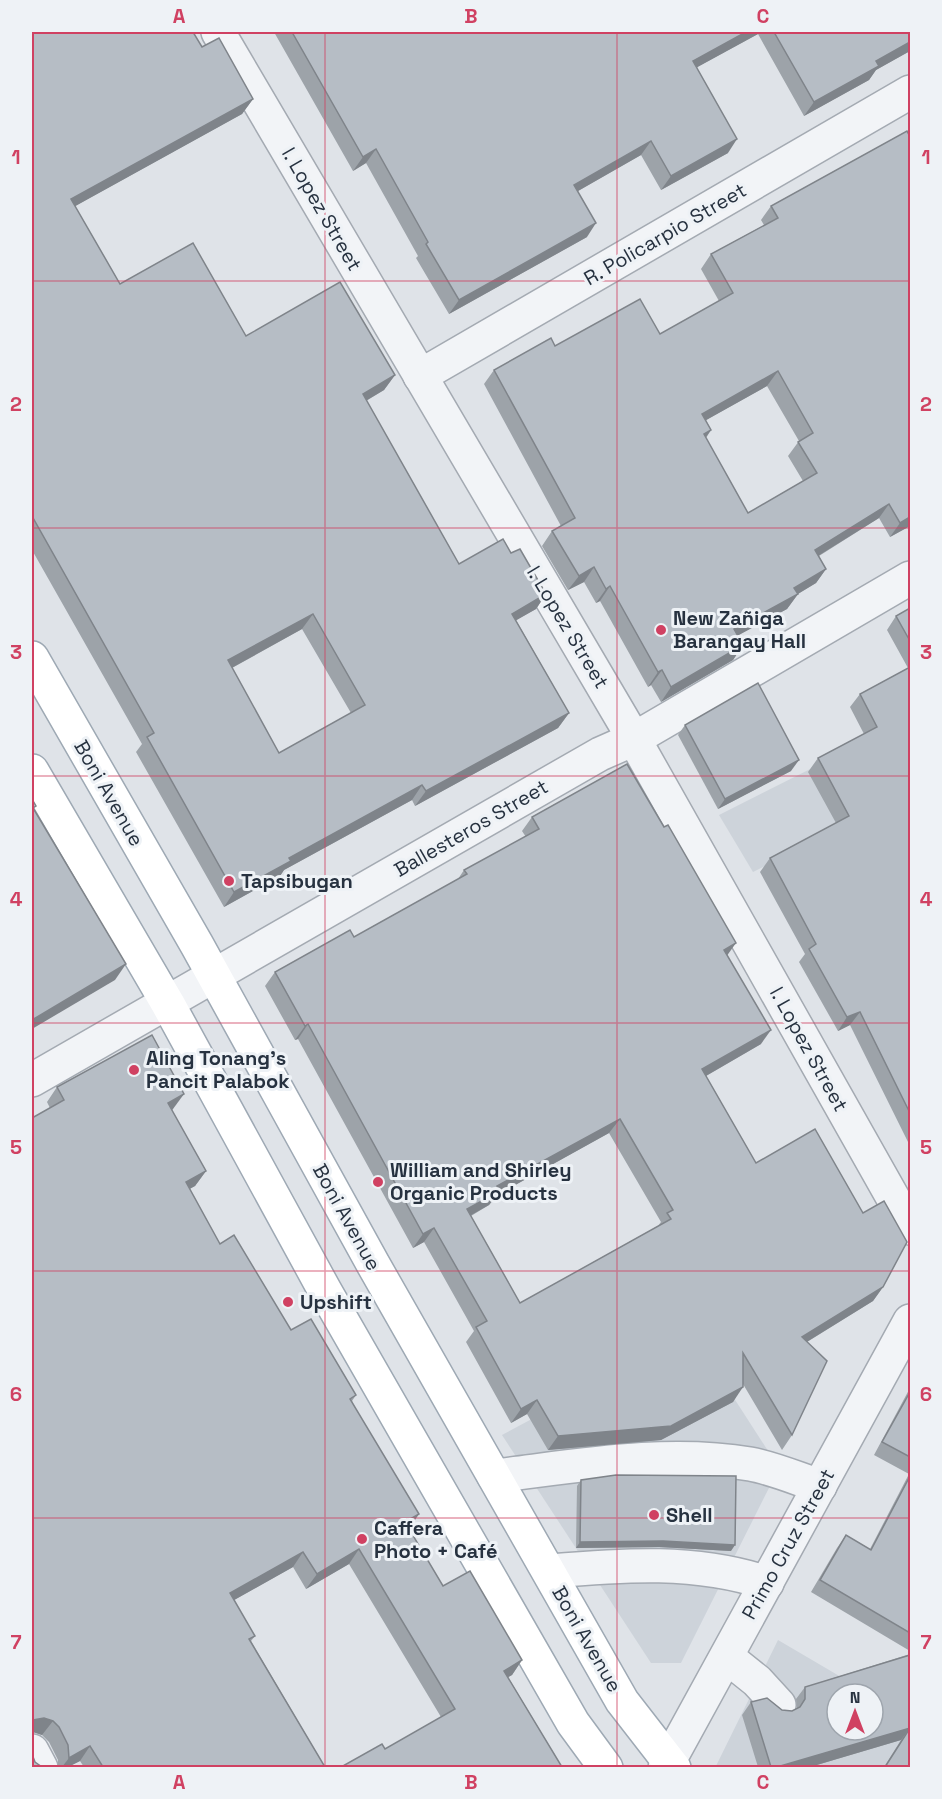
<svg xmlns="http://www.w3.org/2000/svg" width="942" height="1799" font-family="'Space Grotesk',sans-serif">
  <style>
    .built { fill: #cdd3da }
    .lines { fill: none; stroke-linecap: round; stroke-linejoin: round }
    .minor-casing { stroke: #a4aab2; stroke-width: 36 }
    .major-casing { stroke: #9ea9b4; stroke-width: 36 }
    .minor { stroke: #f2f4f7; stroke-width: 33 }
    .major { stroke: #fff; stroke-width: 33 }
    .wall { fill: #9da3a9; fill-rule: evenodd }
    .shaded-wall { fill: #7f848a }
    .building { fill: #b6bdc5; stroke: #7f848a; stroke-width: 1.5; fill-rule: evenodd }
    .grid { fill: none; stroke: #d04162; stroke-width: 1.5; stroke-opacity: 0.55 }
    .poi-dot { fill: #d04162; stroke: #eef2f6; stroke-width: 2 }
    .labels { text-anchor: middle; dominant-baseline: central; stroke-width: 6; stroke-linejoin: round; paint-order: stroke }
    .street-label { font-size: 20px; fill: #273240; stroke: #eef2f6 }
    .poi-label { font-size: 20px; font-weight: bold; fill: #273240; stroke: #eef2f6; text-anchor: start }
    .neatline { fill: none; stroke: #d04162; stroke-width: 2 }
    .grid-label { font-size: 20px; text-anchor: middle; font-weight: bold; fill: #d04162 }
  </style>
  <rect width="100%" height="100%" fill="#dfe3e8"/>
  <g class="built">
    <path d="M 862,743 L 896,800 L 753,872 L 719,815 Z"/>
    <path d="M 692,1333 L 779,1468 L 681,1663 L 651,1663 L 502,1435 Z"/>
    <path d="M 778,1640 L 870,1694 L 837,1694 L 837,1730 L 873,1730 L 910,1717 L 910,1767 L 715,1768 Z"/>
  </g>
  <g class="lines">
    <defs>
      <g id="minor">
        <path d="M 218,32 L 634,739 L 910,1228"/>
        <path d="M 420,376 L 910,92"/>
        <path d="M 32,1080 L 600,754 L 634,739 L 910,578"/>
        <path d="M 494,1476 C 578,1466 666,1450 750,1464 C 773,1468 798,1479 820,1486"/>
        <path d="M 549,1571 C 623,1565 695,1559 767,1583"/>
        <path d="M 727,1657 L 757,1681 L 779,1705"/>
        <path d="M 32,1751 L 41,1768"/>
        <path d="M 665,1768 L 910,1321"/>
      </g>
      <g id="major">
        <path d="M 32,658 L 197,945 L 373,1264 L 622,1701 L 674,1768"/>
        <path d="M 32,771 L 168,1004 L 325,1291 L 573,1723 L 606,1768"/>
      </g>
    </defs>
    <use href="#minor" class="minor-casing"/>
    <use href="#major" class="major-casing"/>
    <use href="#minor" class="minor"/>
    <use href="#major" class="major"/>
  </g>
  <g class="wall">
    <path d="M 32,32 L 202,47 L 253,99 L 242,114 L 75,206 L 120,284 L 246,336 L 395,375 L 384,390 L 366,401 L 459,564 L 511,553 L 546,594 L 536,609 L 516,620 L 569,713 L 558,728 L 415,806 L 412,800 L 284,870 L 280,876 L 224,907 L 136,752 L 142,744 L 32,550 ZM 302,629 L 351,713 L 279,753 L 232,668 Z"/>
    <path d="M 274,32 L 910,32 L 910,51 L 876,70 L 869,80 L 804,116 L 758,34 L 697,67 L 728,153 L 661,190 L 641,155 L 578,191 L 587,237 L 449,314 L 416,258 L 418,256 L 366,163 L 353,171 Z"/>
    <path d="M 907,131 L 910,526 L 890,537 L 879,518 L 819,556 L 826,569 L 816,583 L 798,594 L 787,609 L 738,635 L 743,645 L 733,660 L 661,702 L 651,685 L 648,687 L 600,601 L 596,603 L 584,582 L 568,590 L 542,546 L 552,531 L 561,526 L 484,384 L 494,370 L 555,346 L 660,334 L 719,301 L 701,269 L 711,254 L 764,225 L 761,220 L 771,206 ZM 767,386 L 799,441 L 788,456 L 803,481 L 748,513 L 706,438 L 711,430 L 706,420 Z"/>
    <path d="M 910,608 L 910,1146 L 850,1025 L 838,1031 L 799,962 L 805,954 L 760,872 L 770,858 L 836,823 L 808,772 L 818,758 L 864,734 L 850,707 L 860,694 L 908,668 L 887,630 L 896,616 Z"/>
    <path d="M 685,725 L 791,771 L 718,809 L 678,735 Z"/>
    <path d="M 532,817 L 727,955 L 761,1044 L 706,1076 L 756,1163 L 883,1287 L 873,1301 L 807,1342 L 792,1435 L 782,1450 L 743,1384 L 733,1402 L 661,1440 L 548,1450 L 527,1414 L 511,1423 L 466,1342 L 474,1331 L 424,1242 L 413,1248 L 298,1039 L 295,1040 L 265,986 L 275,972 L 354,937 L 458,879 L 464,870 L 526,837 L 522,831 ZM 609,1133 L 661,1222 L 658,1226 L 520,1303 L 471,1216 L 489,1205 L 497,1195 Z"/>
    <path d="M 57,1087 L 173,1109 L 172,1110 L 206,1171 L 195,1186 L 189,1189 L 220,1244 L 291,1330 L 356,1395 L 352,1401 L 409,1529 L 443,1586 L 522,1660 L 512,1675 L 508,1677 L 562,1767 L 385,1749 L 441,1717 L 349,1564 L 306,1589 L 293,1567 L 234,1600 L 255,1636 L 251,1641 L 325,1767 L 84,1767 L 80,1761 L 68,1767 L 58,1767 L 58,1760 L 49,1742 L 42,1735 L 33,1732 L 32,1733 L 32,1118 L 50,1108 L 47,1102 Z"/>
    <path d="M 910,1388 L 910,1651 L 811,1592 L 837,1548 L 846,1535 L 870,1549 L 909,1474 L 874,1455 Z"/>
    <path d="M 581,1480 L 731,1551 L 659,1547 L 576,1548 L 577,1486 Z"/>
    <path d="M 910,1654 L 910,1767 L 884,1767 L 901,1740 L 810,1767 L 758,1767 L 742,1715 L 751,1702 L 782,1710 L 792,1711 L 797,1708 L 796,1699 L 805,1687 Z"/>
  </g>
  <g class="shaded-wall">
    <path d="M 746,32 L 759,32 L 758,34 L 683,75 L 693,61 Z"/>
    <path d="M 910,42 L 910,51 L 876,70 L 869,80 L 804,116 L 814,102 L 876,61 Z"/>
    <path d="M 253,99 L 242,114 L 61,214 L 71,199 Z"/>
    <path d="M 737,139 L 728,153 L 661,190 L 671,176 Z"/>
    <path d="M 651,141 L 641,155 L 564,199 L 574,185 Z"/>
    <path d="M 376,149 L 366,163 L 353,171 L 363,157 Z"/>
    <path d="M 596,223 L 587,237 L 449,314 L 459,300 Z"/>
    <path d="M 778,371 L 767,386 L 692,428 L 702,414 Z"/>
    <path d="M 395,375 L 384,390 L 352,409 L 363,394 Z"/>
    <path d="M 711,430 L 701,444 L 704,434 Z"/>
    <path d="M 889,504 L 879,518 L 805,564 L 815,550 Z"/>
    <path d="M 910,517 L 910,526 L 890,537 L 900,523 Z"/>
    <path d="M 594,567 L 584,582 L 568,590 L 579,576 Z"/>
    <path d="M 826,569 L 816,583 L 796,595 L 798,594 L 787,609 L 724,643 L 734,629 L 794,588 Z"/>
    <path d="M 610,586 L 600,601 L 596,603 L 606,589 Z"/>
    <path d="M 546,594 L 536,609 L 501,629 L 512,614 Z"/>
    <path d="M 313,614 L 302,629 L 217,676 L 228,660 Z"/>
    <path d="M 743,645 L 733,660 L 661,702 L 671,687 Z"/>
    <path d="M 662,670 L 651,685 L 648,687 L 658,672 Z"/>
    <path d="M 569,713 L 558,728 L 415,806 L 426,791 Z"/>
    <path d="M 799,760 L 791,771 L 718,809 L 725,799 Z"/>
    <path d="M 422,785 L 412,800 L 284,870 L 280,876 L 224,907 L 234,892 L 289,858 Z"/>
    <path d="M 736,943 L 726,957 L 724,950 Z"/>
    <path d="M 126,964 L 115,980 L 32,1029 L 32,1020 Z"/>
    <path d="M 860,1012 L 850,1025 L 838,1031 L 847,1017 Z"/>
    <path d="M 308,1024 L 298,1039 L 295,1040 L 305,1026 Z"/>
    <path d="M 771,1030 L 761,1044 L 692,1084 L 702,1069 Z"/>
    <path d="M 184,1094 L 173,1109 L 158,1118 L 168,1103 Z"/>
    <path d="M 620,1119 L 609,1133 L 497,1195 L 489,1205 L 457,1223 L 467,1209 L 497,1186 Z"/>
    <path d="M 206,1171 L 195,1186 L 175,1197 L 186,1182 Z"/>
    <path d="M 434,1228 L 424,1242 L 413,1248 L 423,1234 Z"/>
    <path d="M 883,1287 L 873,1301 L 792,1351 L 802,1337 Z"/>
    <path d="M 743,1387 L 733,1402 L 661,1440 L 548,1450 L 558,1436 Z"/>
    <path d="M 537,1400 L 527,1414 L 511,1423 L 521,1409 Z"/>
    <path d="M 419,1514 L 409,1529 L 405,1522 Z"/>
    <path d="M 663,1541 L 735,1545 L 731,1551 L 659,1547 L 576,1548 L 580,1542 Z"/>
    <path d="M 359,1549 L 349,1564 L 306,1589 L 317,1574 Z"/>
    <path d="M 303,1552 L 293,1567 L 220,1608 L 230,1593 Z"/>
    <path d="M 522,1660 L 512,1675 L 494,1685 L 504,1671 Z"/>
    <path d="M 44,1718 L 53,1721 L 42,1735 L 33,1732 L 32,1733 L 32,1721 L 33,1720 Z"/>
    <path d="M 910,1728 L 901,1740 L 810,1767 L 777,1767 Z"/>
    <path d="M 90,1746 L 80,1761 L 68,1767 L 62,1767 L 69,1758 Z"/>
  </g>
  <g class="building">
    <path d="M 32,32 L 193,32 L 202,47 L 219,38 L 253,99 L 71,199 L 120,284 L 193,243 L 246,336 L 340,282 L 395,375 L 363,394 L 459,564 L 503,539 L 511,553 L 520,549 L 546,594 L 512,614 L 569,713 L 426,791 L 422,785 L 289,858 L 291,861 L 234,892 L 147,737 L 154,733 L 32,516 ZM 313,614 L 365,705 L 279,753 L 228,660 Z"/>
    <path d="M 292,32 L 746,32 L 693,61 L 737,139 L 671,176 L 651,141 L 574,185 L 596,223 L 459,300 L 426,244 L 428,242 L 376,149 L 363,157 Z"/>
    <path d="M 774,32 L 910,32 L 910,42 L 876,61 L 879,66 L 814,102 Z"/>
    <path d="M 907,131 L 910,137 L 910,517 L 900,523 L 889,504 L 815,550 L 826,569 L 794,588 L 798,594 L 734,629 L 743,645 L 671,687 L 662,670 L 658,672 L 610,586 L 606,589 L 594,567 L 579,576 L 552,531 L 575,518 L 494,370 L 551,338 L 555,346 L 640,299 L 660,334 L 733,293 L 711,254 L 778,218 L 771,206 ZM 778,371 L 813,433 L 798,442 L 817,473 L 748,513 L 704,434 L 711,430 L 702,414 Z"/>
    <path d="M 910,608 L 910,641 L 896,616 Z"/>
    <path d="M 910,667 L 910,1113 L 860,1012 L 847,1017 L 809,949 L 816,944 L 770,858 L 849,816 L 818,758 L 877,727 L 860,694 Z"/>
    <path d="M 758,683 L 799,760 L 725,799 L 685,725 Z"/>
    <path d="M 627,764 L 664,827 L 668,825 L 736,943 L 724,950 L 771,1030 L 702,1069 L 756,1163 L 815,1129 L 863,1213 L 884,1201 L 907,1242 L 883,1287 L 802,1337 L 827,1361 L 792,1435 L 743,1353 L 743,1387 L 671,1426 L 558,1436 L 537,1400 L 521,1409 L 476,1327 L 487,1321 L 434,1228 L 423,1234 L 308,1024 L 305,1026 L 275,972 L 350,930 L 354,937 L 467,874 L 464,870 L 539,829 L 532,817 ZM 620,1119 L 673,1210 L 667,1213 L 671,1219 L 520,1303 L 467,1209 L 500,1191 L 497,1186 Z"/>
    <path d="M 32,799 L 36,806 L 33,808 L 126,964 L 32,1020 Z"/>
    <path d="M 152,1035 L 184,1094 L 168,1103 L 206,1171 L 186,1182 L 220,1244 L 234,1235 L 291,1330 L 311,1319 L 356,1395 L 350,1399 L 419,1514 L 405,1522 L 443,1586 L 470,1571 L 522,1660 L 504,1671 L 562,1767 L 341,1767 L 382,1744 L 385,1749 L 455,1709 L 359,1549 L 317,1574 L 303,1552 L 230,1593 L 255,1636 L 249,1639 L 325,1767 L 103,1767 L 90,1746 L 69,1758 L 68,1745 L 59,1727 L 53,1721 L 44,1718 L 33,1720 L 32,1721 L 32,1118 L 64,1100 L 57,1087 Z"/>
    <path d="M 910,1392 L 910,1457 L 882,1442 Z"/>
    <path d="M 616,1475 L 736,1476 L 735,1545 L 663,1541 L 580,1542 L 581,1480 Z"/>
    <path d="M 910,1476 L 910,1633 L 820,1580 L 846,1535 L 871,1550 Z"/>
    <path d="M 910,1655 L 910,1767 L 885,1767 L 910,1728 L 777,1767 L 771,1767 L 751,1702 L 767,1698 L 782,1710 L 792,1711 L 800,1707 L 805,1699 L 805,1687 ZM 837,1694 L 873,1694 L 873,1730 L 837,1730 Z"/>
    <path d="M 32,1754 L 35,1762 L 42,1767 L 32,1767 Z"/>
  </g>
  <path class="grid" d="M 325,32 L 325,1768M 617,32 L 617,1768M 32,281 L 910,281M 32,528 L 910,528M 32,776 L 910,776M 32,1023 L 910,1023M 32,1271 L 910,1271M 32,1518 L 910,1518"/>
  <g class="poi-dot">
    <circle cx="661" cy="630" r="6"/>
    <circle cx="229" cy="881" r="6"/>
    <circle cx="134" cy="1070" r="6"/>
    <circle cx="378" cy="1182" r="6"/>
    <circle cx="288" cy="1302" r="6"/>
    <circle cx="654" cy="1515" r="6"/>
    <circle cx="362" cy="1539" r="6"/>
  </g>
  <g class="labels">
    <g class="street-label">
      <text transform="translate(322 209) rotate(60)">I. Lopez Street</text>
      <text transform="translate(665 234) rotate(-30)">R. Policarpio Street</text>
      <text transform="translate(568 627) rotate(59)">I. Lopez Street</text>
      <text transform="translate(109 793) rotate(60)">Boni Avenue</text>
      <text transform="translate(471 828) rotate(-30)">Ballesteros Street</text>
      <text transform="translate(809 1049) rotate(61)">I. Lopez Street</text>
      <text transform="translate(347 1217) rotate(61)">Boni Avenue</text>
      <text transform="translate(788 1544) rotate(-61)">Primo Cruz Street</text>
      <text transform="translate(587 1639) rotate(60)">Boni Avenue</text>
    </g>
    <g class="poi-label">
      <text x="673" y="618">New Zañiga<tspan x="673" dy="23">Barangay Hall</tspan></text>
      <text x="241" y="881">Tapsibugan</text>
      <text x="146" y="1058">Aling Tonang's<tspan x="146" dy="23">Pancit Palabok</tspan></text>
      <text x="390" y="1170">William and Shirley<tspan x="390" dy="23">Organic Products</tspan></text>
      <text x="300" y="1302">Upshift</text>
      <text x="666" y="1515">Shell</text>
      <text x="374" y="1528">Caffera<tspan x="374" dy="23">Photo + Café</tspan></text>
    </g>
  </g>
  <rect width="942" height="1799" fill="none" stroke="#eef2f6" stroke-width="66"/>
  <g transform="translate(855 1712)"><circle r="28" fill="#eef2f6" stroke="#9ea5ad" stroke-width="1.5"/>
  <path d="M0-4.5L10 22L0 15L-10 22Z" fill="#d04162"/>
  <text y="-9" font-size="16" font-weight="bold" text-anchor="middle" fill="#273240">N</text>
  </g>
  <rect x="33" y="33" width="876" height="1733" class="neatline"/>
  <g class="grid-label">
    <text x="179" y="23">A</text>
    <text x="471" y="23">B</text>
    <text x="763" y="23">C</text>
    <text x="16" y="164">1</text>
    <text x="926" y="164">1</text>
    <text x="16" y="411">2</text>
    <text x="926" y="411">2</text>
    <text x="16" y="659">3</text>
    <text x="926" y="659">3</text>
    <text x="16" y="906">4</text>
    <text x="926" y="906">4</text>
    <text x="16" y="1154">5</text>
    <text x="926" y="1154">5</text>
    <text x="16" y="1401">6</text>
    <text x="926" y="1401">6</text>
    <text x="16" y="1649">7</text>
    <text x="926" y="1649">7</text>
    <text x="179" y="1789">A</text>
    <text x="471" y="1789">B</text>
    <text x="763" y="1789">C</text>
  </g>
</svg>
